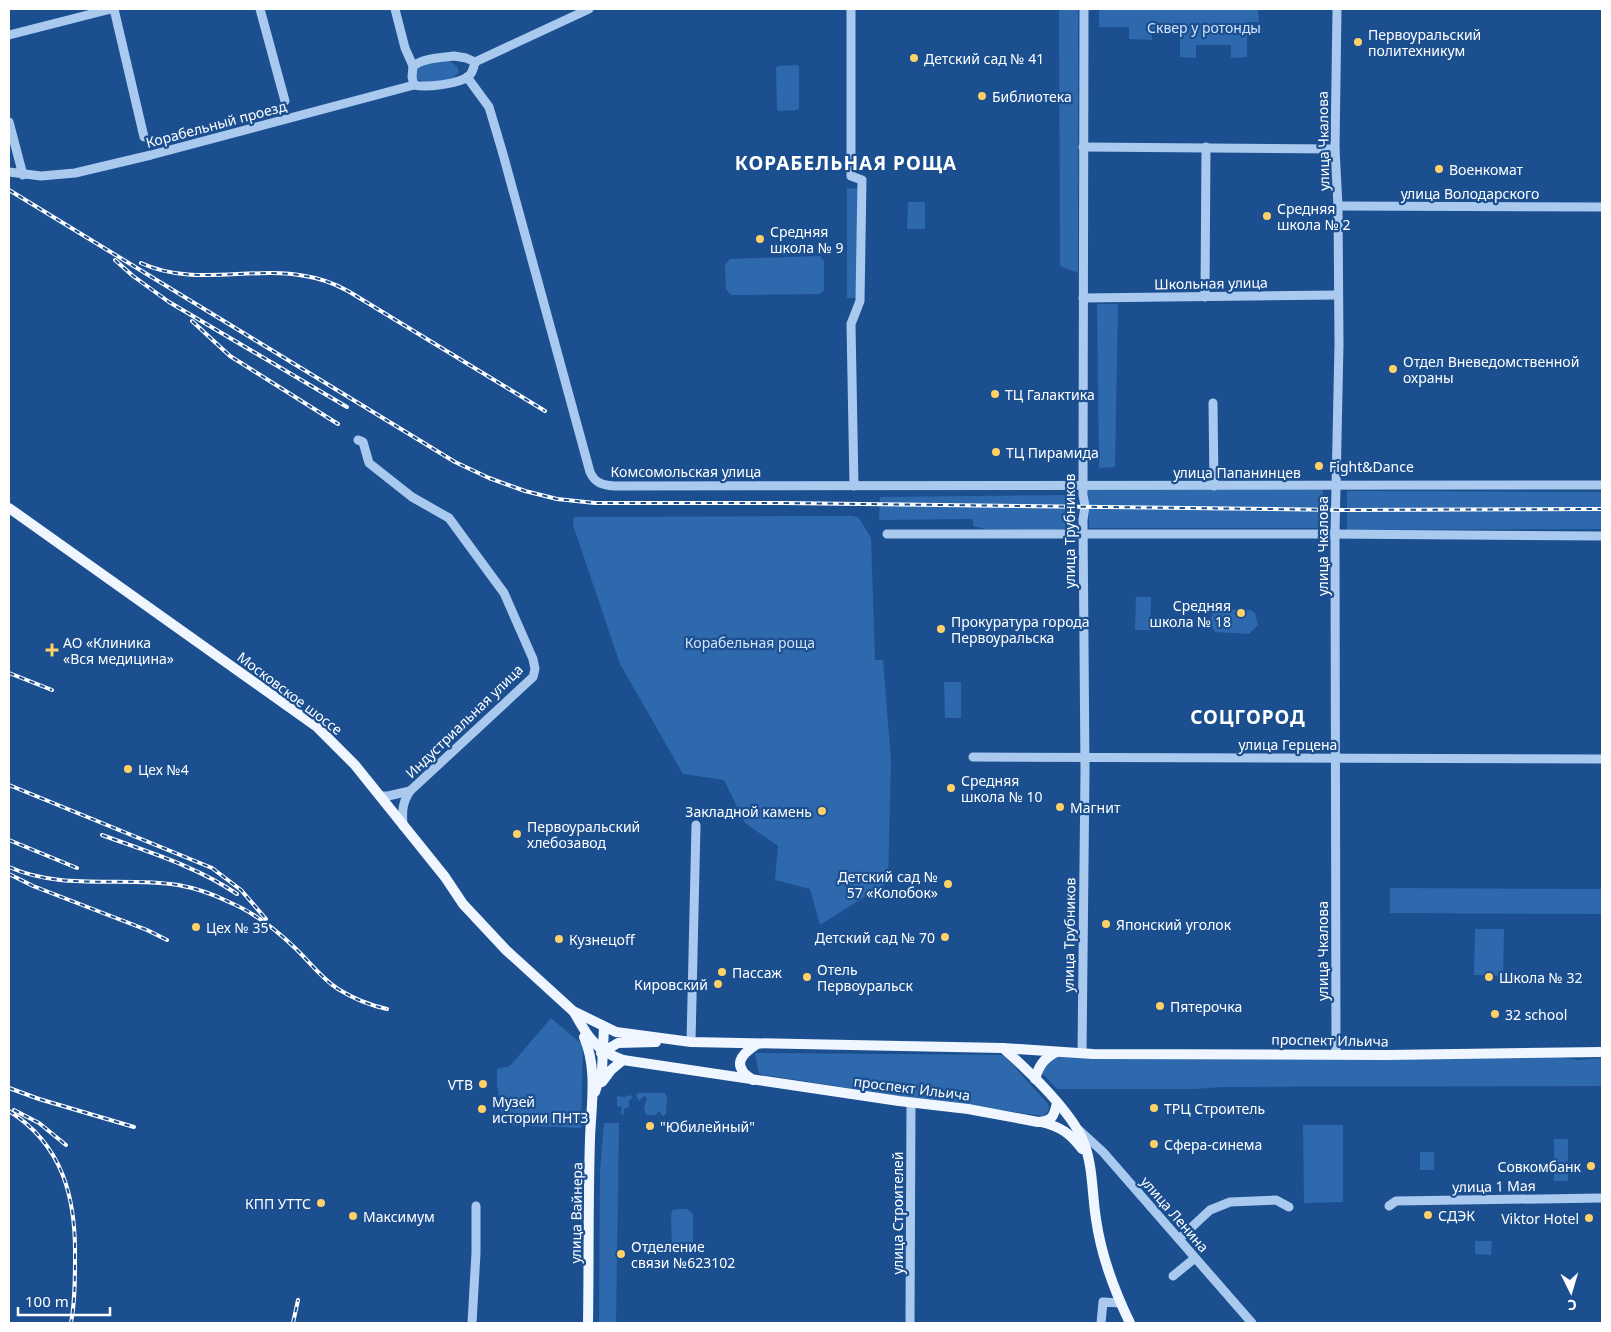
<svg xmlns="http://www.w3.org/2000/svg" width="1611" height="1332" font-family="'Noto Sans',sans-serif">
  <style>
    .green { fill: #2e69ad }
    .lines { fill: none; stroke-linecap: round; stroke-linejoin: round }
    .minor { stroke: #a9c9ee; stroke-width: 9 }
    .major { stroke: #f0f6ff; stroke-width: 10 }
    .rail-casing { stroke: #fff; stroke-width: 4 }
    .rail { stroke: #1b4f8f; stroke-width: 2; stroke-dasharray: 5.5; stroke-linecap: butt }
    .poi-dot { fill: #ffd166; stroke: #1b4f8f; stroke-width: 2 }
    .labels { text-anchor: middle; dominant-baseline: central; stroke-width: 4.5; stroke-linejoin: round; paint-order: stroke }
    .park-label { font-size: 14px; fill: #cfe3fa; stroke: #1b4f8f }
    .poi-label { font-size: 14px; fill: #fff; stroke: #1b4f8f; text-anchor: start }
    .street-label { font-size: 14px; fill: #fff; stroke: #1b4f8f }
    .district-label { font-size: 19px; font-weight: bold; letter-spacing: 1px; fill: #fff; stroke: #1b4f8f }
  </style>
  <rect width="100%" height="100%" fill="#1b4f8f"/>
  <g class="green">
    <path d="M 1059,9 L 1078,9 L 1078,273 L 1060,266 Z"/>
    <path d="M 1099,9 L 1258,9 L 1259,22 L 1247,22 L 1247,57 L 1231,58 L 1231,45 L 1196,45 L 1196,58 L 1180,57 L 1180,29 L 1152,29 L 1152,40 L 1129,39 L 1129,27 L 1099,27 Z"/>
    <path d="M 449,61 L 457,66 L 459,72 C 452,83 427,86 416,78 L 417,66 L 421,63 Z"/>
    <path d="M 797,65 L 799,67 L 799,108 L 798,110 L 779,111 L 777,109 L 776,68 L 778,66 Z"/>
    <path d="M 847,188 L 859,189 L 859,298 L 847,298 Z"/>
    <path d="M 908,202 L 925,202 L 925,229 L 907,229 Z"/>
    <path d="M 820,256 L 824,261 L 824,290 L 820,294 L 731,295 L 726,289 L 725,265 L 730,259 Z"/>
    <path d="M 1097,304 L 1118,304 L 1115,467 L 1099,468 Z"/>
    <path d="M 1088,490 L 1323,490 L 1324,528 L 1089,528 Z"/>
    <path d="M 1347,491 L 1602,492 L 1602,529 L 1347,530 Z"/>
    <path d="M 1066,495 L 1065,531 L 985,529 L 973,526 L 973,519 L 879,520 L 880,497 Z"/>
    <path d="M 853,516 L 859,518 L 871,538 L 875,660 L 883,660 L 891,760 L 888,882 L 820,925 L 810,889 L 775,880 L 778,846 L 745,823 L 724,780 L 683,774 L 620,664 L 573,525 L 574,517 Z"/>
    <path d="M 1136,597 L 1151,597 L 1150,630 L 1135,630 Z"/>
    <path d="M 1218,609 L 1251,610 L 1255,613 L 1258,625 L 1249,634 L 1215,632 L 1209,622 L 1214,612 Z"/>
    <path d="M 944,682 L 961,682 L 961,718 L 945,718 Z"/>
    <path d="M 1390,888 L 1602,889 L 1601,914 L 1390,913 Z"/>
    <path d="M 1475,929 L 1504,929 L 1503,976 L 1474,975 Z"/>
    <path d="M 551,1018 L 583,1045 L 581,1128 L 509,1125 L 510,1117 L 501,1112 L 497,1084 L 497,1069 L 510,1066 Z"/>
    <path d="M 755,1053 L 1004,1055 L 1048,1104 L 1049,1109 L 1044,1116 L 919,1099 L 759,1074 Z"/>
    <path d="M 1058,1056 L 1558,1057 L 1578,1060 L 1602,1058 L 1602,1086 L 1222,1087 L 1194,1089 L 1057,1089 L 1043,1074 L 1043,1066 Z"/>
    <path d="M 637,1093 L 665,1093 L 667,1098 L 666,1114 L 663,1116 L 659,1111 L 656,1115 L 646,1115 L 644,1107 L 647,1098 L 644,1096 L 639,1101 L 636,1096 Z"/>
    <path d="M 630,1095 L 633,1097 L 629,1101 L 629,1107 L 624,1109 L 623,1116 L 621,1113 L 622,1107 L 617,1106 L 617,1096 L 625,1097 Z"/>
    <path d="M 604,1123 L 619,1123 L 616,1323 L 599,1323 L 600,1171 Z"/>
    <path d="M 1303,1125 L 1343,1125 L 1343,1202 L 1304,1203 Z"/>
    <rect x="1554" y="1139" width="14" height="42"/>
    <rect x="1420" y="1152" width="14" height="18"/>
    <path d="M 679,1209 L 687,1209 L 693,1214 L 693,1246 L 687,1249 L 672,1246 L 671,1215 L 673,1210 Z"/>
    <path d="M 1475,1241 L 1492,1241 L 1491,1255 L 1475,1254 Z"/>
  </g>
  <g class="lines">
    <g class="minor">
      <path d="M 114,9 L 144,137"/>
      <path d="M 260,9 L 285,101"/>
      <path d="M 395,9 L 405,48 L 413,66"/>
      <path d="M 851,9 L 851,176 L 862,180 L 860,301 L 851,324 L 854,486"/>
      <path d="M 9,35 L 111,9"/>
      <path d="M 454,56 L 466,58 L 475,62 C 474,67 473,72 469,76 C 459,84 426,88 414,85 L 412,77 L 413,66 C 424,58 440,58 454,56 Z"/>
      <path d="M 475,62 L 589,9"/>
      <path d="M 467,77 L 489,107 L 503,154 L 590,472 C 595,483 602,485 614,486 L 1602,485"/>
      <path d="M 9,122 L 23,175"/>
      <path d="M 1083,147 L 1335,149"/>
      <path d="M 9,172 L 41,176 L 75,173 L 151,155 L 414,85"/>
      <path d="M 1338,206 L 1602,207"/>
      <path d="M 1205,297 L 1206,147"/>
      <path d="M 1083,298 L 1338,295"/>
      <path d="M 1213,403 L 1214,486"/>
      <path d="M 358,440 L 363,442 L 369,463 L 412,497 L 449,518 L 504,593 L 533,659 L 535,669 L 533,677 L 410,791 C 402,803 402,812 403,826"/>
      <path d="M 887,534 L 1329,534 L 1602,536"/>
      <path d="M 973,757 L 1602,759"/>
      <path d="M 380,796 L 388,796 L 410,791"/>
      <path d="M 691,1042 L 696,825"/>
      <path d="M 1082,1053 L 1085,770 L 1083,520 L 1085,506 L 1083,495 L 1084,9"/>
      <path d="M 1336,1053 L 1335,534 L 1339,344 L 1338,206 L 1335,149 L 1337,9"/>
      <path d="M 1079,1130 L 1103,1152 L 1252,1323"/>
      <path d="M 1389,1206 L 1396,1201 L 1602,1198"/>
      <path d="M 1179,1239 L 1210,1210 L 1230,1202 L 1276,1200 L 1289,1207"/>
      <path d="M 1173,1276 L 1195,1258"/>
      <path d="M 472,1323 L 476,1253 L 476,1206"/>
      <path d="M 910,1323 L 911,1103"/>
      <path d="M 1101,1323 L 1103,1302 L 1120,1303"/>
    </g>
    <g class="major">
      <path d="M 9,508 L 317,727 L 355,765 L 445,877 L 463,904 L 506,950 L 573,1011 L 616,1032 L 691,1042 L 1003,1048 L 1093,1054 L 1386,1055 L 1602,1052"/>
      <path d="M 574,1012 C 587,1036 595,1050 623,1060 L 899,1101 L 968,1109 L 1038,1122 C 1052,1121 1054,1117 1057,1103"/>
      <path d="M 584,1037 C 598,1069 591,1106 590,1139 C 588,1201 589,1262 588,1323"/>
      <path d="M 1003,1048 C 1028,1070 1073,1113 1084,1143 C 1093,1166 1092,1194 1096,1219 C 1101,1255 1114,1290 1130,1323"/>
      <path d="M 601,1053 L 618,1043 L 656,1042"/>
      <path d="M 1035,1079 C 1039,1066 1043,1059 1056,1052"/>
      <path d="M 753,1080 C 731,1066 740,1055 757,1044"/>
      <path d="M 602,1082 L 611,1070 L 623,1060"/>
      <path d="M 595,1092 L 602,1071 L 604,1027"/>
      <path d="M 1041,1122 C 1061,1127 1070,1133 1082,1149"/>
    </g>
    <defs>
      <g id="rail">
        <path d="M 9,190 L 455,462 L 489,478 L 525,491 L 557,499 L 595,503 L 783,503 L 1345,510 L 1602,509"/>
        <path d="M 115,260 L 133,276 L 169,302 L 347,407"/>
        <path d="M 141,263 C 192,287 251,266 305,276 C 320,278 335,284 348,291 L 545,411"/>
        <path d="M 192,321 L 230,356 L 338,424"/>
        <path d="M 9,673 L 52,690"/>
        <path d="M 9,785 L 212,868 L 241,890 L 266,919"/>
        <path d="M 102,835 C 148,852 196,866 237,894"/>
        <path d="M 9,840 L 77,868"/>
        <path d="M 9,867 C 63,891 122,876 178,885 C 195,888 213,894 229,902 C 253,912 275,929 294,947 C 309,961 321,978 338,989 C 354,999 369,1005 387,1009"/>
        <path d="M 9,874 L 33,886 L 147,930 L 167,940"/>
        <path d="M 9,1088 L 39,1099 L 134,1127"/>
        <path d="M 14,1110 L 39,1123 L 66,1145"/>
        <path d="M 9,1111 C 63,1145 76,1198 75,1258 C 75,1280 75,1301 71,1323"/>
        <path d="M 293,1323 L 298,1300"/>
      </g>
    </defs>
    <use href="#rail" class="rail-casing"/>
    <use href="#rail" class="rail"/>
  </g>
  <g class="poi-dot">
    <circle cx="1358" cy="42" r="5"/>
    <circle cx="914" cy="58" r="5"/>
    <circle cx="982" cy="96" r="5"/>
    <circle cx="1439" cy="169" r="5"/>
    <circle cx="1267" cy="216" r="5"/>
    <circle cx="760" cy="239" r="5"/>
    <circle cx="1393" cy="369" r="5"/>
    <circle cx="995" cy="394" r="5"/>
    <circle cx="996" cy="452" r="5"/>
    <circle cx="1319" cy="466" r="5"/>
    <circle cx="1241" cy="613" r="5"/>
    <circle cx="941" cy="629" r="5"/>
    <path d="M49.5 642.5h5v5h5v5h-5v5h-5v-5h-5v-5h5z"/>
    <circle cx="128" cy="769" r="5"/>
    <circle cx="951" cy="788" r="5"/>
    <circle cx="1060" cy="807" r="5"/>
    <circle cx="822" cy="811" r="5"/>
    <circle cx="517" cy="834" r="5"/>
    <circle cx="948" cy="884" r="5"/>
    <circle cx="1106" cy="924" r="5"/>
    <circle cx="196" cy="927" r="5"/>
    <circle cx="945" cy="937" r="5"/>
    <circle cx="559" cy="939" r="5"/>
    <circle cx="722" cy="972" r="5"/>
    <circle cx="807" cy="977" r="5"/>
    <circle cx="1489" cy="977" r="5"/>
    <circle cx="718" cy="984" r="5"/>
    <circle cx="1160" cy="1006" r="5"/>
    <circle cx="1495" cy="1014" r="5"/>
    <circle cx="483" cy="1084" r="5"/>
    <circle cx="1154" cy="1108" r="5"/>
    <circle cx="482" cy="1109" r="5"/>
    <circle cx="650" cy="1126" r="5"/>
    <circle cx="1154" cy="1144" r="5"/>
    <circle cx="1591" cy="1166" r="5"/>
    <circle cx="321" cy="1203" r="5"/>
    <circle cx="1428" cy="1215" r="5"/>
    <circle cx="353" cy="1216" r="5"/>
    <circle cx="1589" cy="1218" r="5"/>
    <circle cx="621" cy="1254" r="5"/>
  </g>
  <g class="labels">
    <g class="park-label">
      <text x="1204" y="27">Сквер у ротонды</text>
      <text x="750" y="642">Корабельная роща</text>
    </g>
    <g class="poi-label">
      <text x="1368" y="34">Первоуральский<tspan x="1368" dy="16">политехникум</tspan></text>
      <text x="924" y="58">Детский сад № 41</text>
      <text x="992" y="96">Библиотека</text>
      <text x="1449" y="169">Военкомат</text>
      <text x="1277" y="208">Средняя<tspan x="1277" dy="16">школа № 2</tspan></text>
      <text x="770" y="231">Средняя<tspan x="770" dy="16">школа № 9</tspan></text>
      <text x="1403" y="361">Отдел Вневедомственной<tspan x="1403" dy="16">охраны</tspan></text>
      <text x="1005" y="394">ТЦ Галактика</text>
      <text x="1006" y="452">ТЦ Пирамида</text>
      <text x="1329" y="466">Fight&amp;Dance</text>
      <text x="1231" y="605" text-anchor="end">Средняя<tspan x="1231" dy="16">школа № 18</tspan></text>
      <text x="951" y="621">Прокуратура города<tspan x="951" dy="16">Первоуральска</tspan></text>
      <text x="63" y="642">АО «Клиника<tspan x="63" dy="16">«Вся медицина»</tspan></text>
      <text x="138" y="769">Цех №4</text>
      <text x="961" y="780">Средняя<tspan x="961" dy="16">школа № 10</tspan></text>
      <text x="1070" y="807">Магнит</text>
      <text x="812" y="811" text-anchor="end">Закладной камень</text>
      <text x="527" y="826">Первоуральский<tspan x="527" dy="16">хлебозавод</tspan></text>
      <text x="938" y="876" text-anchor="end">Детский сад №<tspan x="938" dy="16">57 «Колобок»</tspan></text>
      <text x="1116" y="924">Японский уголок</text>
      <text x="206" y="927">Цех № 35</text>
      <text x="935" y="937" text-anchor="end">Детский сад № 70</text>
      <text x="569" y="939">Кузнецoff</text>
      <text x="817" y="969">Отель<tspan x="817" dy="16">Первоуральск</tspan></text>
      <text x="732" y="972">Пассаж</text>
      <text x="1499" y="977">Школа № 32</text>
      <text x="708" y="984" text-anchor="end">Кировский</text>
      <text x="1170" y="1006">Пятерочка</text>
      <text x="1505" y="1014">32 school</text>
      <text x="473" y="1084" text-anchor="end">VTB</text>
      <text x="492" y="1101">Музей<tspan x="492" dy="16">истории ПНТЗ</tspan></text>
      <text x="1164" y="1108">ТРЦ Строитель</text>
      <text x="660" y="1126">"Юбилейный"</text>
      <text x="1164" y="1144">Сфера-синема</text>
      <text x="1581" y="1166" text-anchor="end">Совкомбанк</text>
      <text x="311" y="1203" text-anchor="end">КПП УТТС</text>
      <text x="1438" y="1215">СДЭК</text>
      <text x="363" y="1216">Максимум</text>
      <text x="1579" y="1218" text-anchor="end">Viktor Hotel</text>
      <text x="631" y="1246">Отделение<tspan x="631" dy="16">связи №623102</tspan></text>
    </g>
    <g class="street-label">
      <text transform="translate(216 124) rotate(-15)">Корабельный проезд</text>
      <text transform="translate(1323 141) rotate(-91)">улица Чкалова</text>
      <text x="1470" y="193">улица Володарского</text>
      <text transform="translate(1211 283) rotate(-1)">Школьная улица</text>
      <text x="686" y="471">Комсомольская улица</text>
      <text x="1237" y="472">улица Папанинцев</text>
      <text transform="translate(1069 531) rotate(-90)">улица Трубников</text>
      <text transform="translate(1322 546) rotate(-90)">улица Чкалова</text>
      <text transform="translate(290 693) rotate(37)">Московское шоссе</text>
      <text transform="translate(464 721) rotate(-44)">Индустриальная улица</text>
      <text x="1288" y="744">улица Герцена</text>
      <text transform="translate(1069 935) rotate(-89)">улица Трубников</text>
      <text transform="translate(1322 951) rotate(-90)">улица Чкалова</text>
      <text transform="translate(1330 1040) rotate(1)">проспект Ильича</text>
      <text transform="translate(912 1088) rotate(7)">проспект Ильича</text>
      <text transform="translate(1494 1186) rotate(-1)">улица 1 Мая</text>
      <text transform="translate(576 1213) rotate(-89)">улица Вайнера</text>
      <text transform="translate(897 1213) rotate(-90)">улица Строителей</text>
      <text transform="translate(1175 1214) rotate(49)">улица Ленина</text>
    </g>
    <g class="district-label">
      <text x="846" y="163">КОРАБЕЛЬНАЯ РОЩА</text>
      <text x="1248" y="717">СОЦГОРОД</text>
    </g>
  </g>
  <rect width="1611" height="1332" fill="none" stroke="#ffffff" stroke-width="20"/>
  <g transform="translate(1571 1292) rotate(175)" stroke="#1b4f8f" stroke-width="4" paint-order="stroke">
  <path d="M0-4L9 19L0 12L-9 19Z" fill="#ffffff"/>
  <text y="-8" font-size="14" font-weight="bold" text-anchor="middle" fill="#ffffff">С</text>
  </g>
  <path d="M18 1307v8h92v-8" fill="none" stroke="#ffffff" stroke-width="2.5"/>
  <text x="25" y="1307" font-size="15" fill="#ffffff" stroke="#1b4f8f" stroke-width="4" paint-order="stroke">100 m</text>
</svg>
